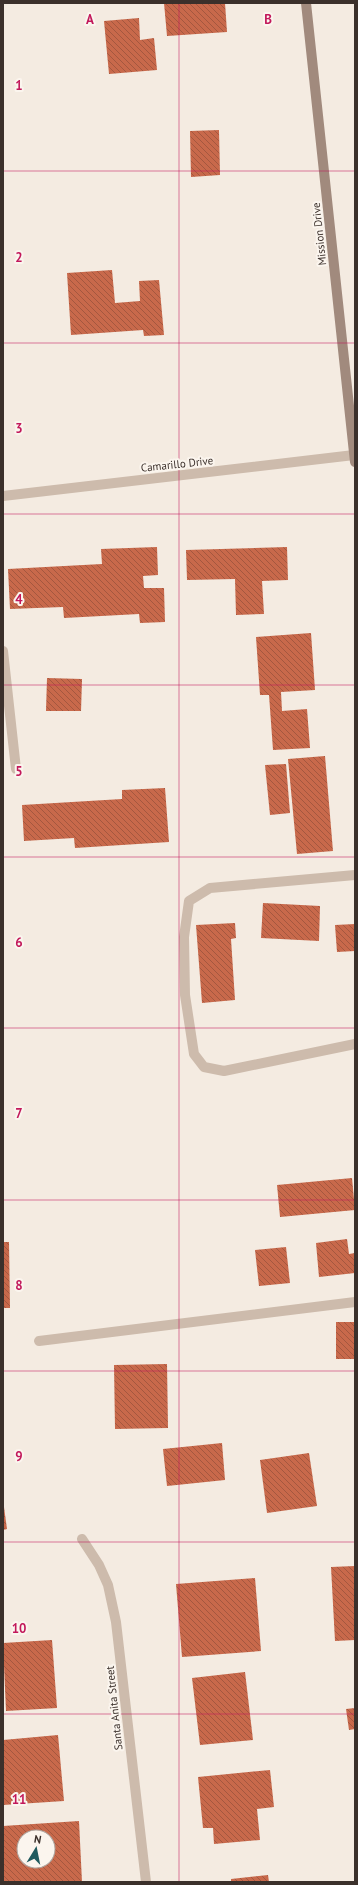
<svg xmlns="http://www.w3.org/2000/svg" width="358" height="1885" font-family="'PT Sans',sans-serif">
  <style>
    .building { fill: url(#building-back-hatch); fill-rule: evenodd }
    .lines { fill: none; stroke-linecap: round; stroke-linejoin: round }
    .lane { stroke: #cdbbac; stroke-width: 10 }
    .street { stroke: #cdbbac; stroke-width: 10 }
    .secondary { stroke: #a18a7d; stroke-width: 10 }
    .grid { fill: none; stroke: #c2185b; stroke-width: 1; stroke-opacity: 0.55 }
    .labels { text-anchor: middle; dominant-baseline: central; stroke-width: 4; stroke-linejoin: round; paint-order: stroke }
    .street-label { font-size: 11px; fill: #3b302b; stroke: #fbf5ee }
    .grid-label { font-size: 13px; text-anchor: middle; font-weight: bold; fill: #c2185b; stroke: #fbf5ee; stroke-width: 4; stroke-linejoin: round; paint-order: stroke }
  </style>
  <defs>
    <pattern id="building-back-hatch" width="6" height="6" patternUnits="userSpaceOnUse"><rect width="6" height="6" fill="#c8694b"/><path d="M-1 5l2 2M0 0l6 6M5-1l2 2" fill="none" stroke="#a4573f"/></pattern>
  </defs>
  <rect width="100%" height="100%" fill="#f4ebe1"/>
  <g class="building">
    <path d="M 164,3 L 225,3 L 227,32 L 167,36 Z"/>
    <path d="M 139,18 L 140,40 L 154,38 L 157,70 L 109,74 L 104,21 Z"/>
    <path d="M 219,130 L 220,175 L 191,177 L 190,131 Z"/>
    <path d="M 112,270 L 115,303 L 140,301 L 139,281 L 159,280 L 164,335 L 144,336 L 143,330 L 71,335 L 67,273 Z"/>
    <path d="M 157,547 L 158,575 L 143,576 L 144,588 L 164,588 L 165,622 L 140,623 L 139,614 L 64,618 L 63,607 L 10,609 L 8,569 L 102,564 L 101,549 Z"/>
    <path d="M 287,547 L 288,580 L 262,581 L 264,614 L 236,615 L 235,579 L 187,580 L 186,550 Z"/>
    <path d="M 311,633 L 315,690 L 281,692 L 282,711 L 307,709 L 310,748 L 273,750 L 269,695 L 260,695 L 256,637 Z"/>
    <path d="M 47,678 L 82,679 L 81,711 L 46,711 Z"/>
    <path d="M 325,756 L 333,851 L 297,854 L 288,759 Z"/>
    <path d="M 286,764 L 290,813 L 270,815 L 265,765 Z"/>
    <path d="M 165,788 L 169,842 L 75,848 L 74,838 L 24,841 L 22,805 L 122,799 L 122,790 Z"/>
    <path d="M 263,903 L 320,906 L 319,941 L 261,938 Z"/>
    <path d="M 235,923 L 236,938 L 231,939 L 235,1000 L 202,1003 L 196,925 Z"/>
    <path d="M 355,924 L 355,951 L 337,952 L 335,925 Z"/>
    <path d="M 352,1178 L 355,1210 L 280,1217 L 277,1185 Z"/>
    <path d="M 347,1239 L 349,1254 L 355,1253 L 355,1273 L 319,1277 L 316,1243 Z"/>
    <path d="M 3,1242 L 9,1242 L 10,1308 L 3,1308 Z"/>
    <path d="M 286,1247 L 290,1283 L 259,1286 L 255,1250 Z"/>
    <rect x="336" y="1322" width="19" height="37"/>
    <path d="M 167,1364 L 168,1428 L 115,1429 L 114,1365 Z"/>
    <path d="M 222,1443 L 225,1480 L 167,1486 L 163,1449 Z"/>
    <path d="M 309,1453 L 317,1506 L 267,1513 L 260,1460 Z"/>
    <path d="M 4,1507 L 7,1529 L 3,1530 L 3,1508 Z"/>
    <path d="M 355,1566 L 355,1640 L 335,1641 L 331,1567 Z"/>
    <path d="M 255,1578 L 261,1651 L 182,1657 L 176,1584 Z"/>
    <path d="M 52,1640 L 57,1708 L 6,1711 L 3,1643 Z"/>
    <path d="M 245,1672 L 253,1740 L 200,1745 L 192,1678 Z"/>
    <path d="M 355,1708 L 355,1729 L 349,1730 L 346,1709 Z"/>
    <path d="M 58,1735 L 64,1801 L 3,1805 L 3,1740 Z"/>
    <path d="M 270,1770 L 274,1807 L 257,1809 L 260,1840 L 214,1844 L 213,1828 L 203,1828 L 198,1777 Z"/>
    <path d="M 79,1821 L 82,1882 L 3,1882 L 3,1826 ZM 24,1837 L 48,1837 L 48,1861 L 24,1861 Z"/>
    <path d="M 268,1875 L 269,1882 L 231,1882 L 231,1879 Z"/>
  </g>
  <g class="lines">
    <g class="lane">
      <path d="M 3,651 L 16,769"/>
      <path d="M 355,875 L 210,888 L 189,901 L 184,937 L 185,995 L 194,1054 L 204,1067 L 224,1071 L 355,1044"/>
      <path d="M 39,1341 L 355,1302"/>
    </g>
    <g class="street">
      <path d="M 3,496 L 354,455"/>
      <path d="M 82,1539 L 99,1565 L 108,1585 L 116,1622 L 146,1882"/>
    </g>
    <path class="secondary" d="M 306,3 L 355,462"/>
  </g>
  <path class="grid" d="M 179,3 L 179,1882M 3,171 L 355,171M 3,343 L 355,343M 3,514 L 355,514M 3,685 L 355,685M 3,857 L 355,857M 3,1028 L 355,1028M 3,1200 L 355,1200M 3,1371 L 355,1371M 3,1542 L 355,1542M 3,1714 L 355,1714"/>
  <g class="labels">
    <g class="street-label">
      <text transform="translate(319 234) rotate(-96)">Mission Drive</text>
      <text transform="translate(177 464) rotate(-6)">Camarillo Drive</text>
      <text transform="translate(114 1708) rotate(-96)">Santa Anita Street</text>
    </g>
  </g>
  <g class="grid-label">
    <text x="90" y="24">A</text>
    <text x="268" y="24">B</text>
    <text x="19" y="90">1</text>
    <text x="19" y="262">2</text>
    <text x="19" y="433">3</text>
    <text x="19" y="604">4</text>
    <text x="19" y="776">5</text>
    <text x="19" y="947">6</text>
    <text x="19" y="1118">7</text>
    <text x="19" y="1290">8</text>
    <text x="19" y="1461">9</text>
    <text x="19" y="1633">10</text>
    <text x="19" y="1804">11</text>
  </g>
  <rect width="358" height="1885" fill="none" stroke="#3b302b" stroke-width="8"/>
  <g transform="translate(36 1849) rotate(10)"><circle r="19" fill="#fbf5ee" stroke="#aea6a0"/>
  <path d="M0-3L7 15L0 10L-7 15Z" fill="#1f5a5e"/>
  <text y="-6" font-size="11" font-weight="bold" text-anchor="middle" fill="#3b302b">N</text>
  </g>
</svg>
